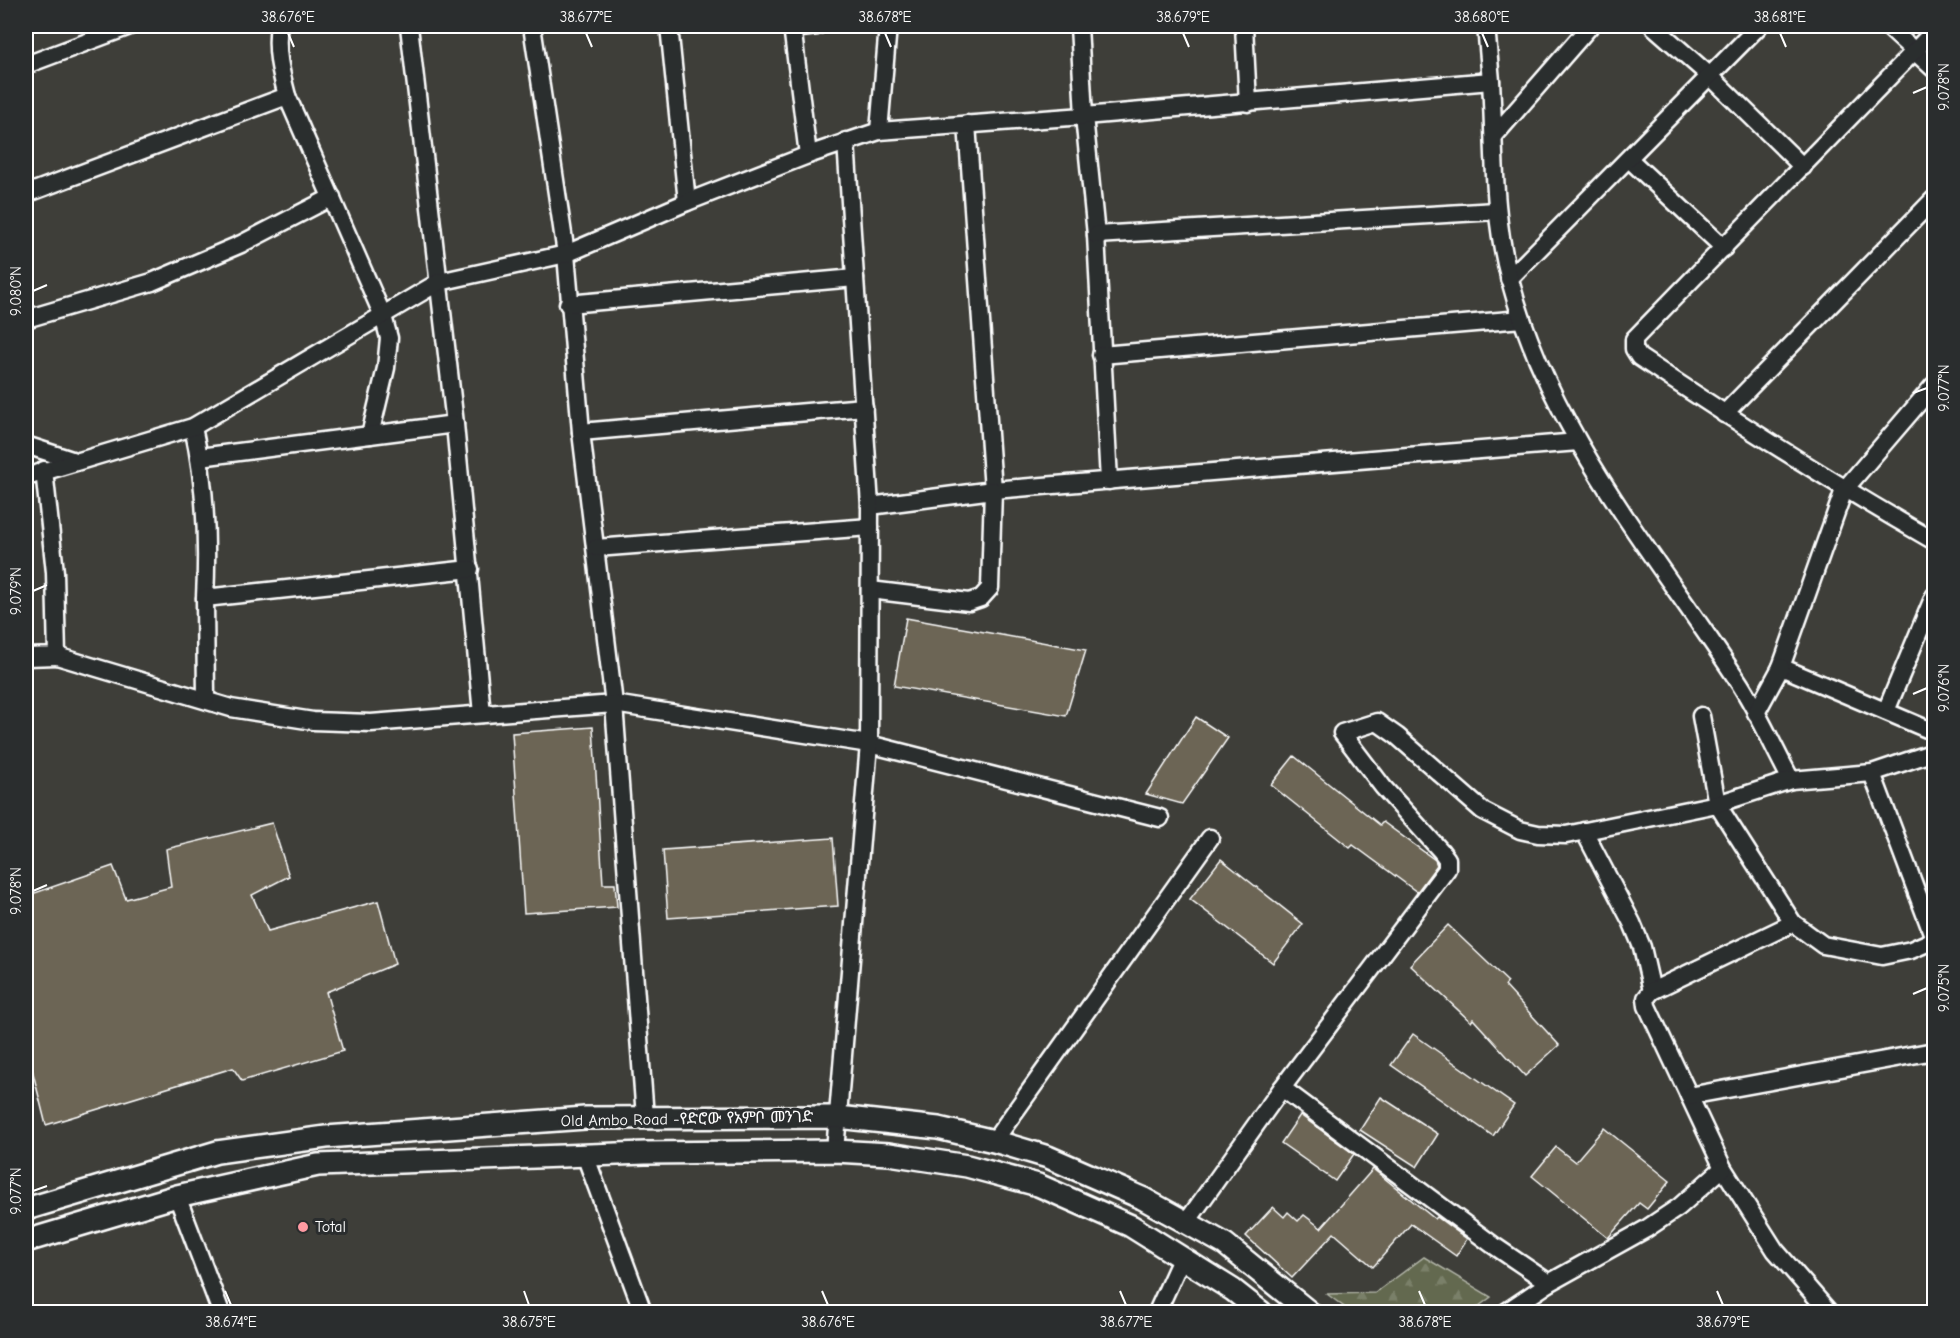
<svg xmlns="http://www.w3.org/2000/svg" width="1960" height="1338" font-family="'Comic Neue','Noto Sans Ethiopic',sans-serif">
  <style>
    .forest { fill: url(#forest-firs); stroke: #b1b4a7; stroke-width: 1.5 }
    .building { fill: #6c6554; stroke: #fff; stroke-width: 1.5 }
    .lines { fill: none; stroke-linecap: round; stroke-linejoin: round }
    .minor-casing { stroke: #fff; stroke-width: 21 }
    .major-casing { stroke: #fff; stroke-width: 26 }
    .minor { stroke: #2a2d2e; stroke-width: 16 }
    .major { stroke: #2a2d2e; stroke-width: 21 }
    .ticks { fill: none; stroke: #fff; stroke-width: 2 }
    .poi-dot { fill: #ff9aa2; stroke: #2a2d2e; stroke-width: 2 }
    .labels { text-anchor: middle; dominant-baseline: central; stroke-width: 6; stroke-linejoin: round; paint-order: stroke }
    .street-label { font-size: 16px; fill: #fff; stroke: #2a2d2e }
    .poi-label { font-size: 16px; fill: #fff; stroke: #2a2d2e; text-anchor: start }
    .neatline { fill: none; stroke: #fff; stroke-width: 2 }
    .ticks-label { font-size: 15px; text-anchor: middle; fill: #fff }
  </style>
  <defs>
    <pattern id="forest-firs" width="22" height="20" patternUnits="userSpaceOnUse" patternTransform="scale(1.5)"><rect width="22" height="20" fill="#63694f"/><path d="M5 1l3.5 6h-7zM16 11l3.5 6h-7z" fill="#7a8069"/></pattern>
  </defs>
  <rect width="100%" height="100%" fill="#3e3e39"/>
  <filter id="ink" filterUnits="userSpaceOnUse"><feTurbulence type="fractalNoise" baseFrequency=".0167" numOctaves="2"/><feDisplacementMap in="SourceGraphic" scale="12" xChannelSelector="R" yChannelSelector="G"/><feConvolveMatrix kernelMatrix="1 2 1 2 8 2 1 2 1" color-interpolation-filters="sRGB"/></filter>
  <g filter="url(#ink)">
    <path class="forest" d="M 1424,1257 L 1491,1297 L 1471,1312 L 1351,1312 L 1327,1294 L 1375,1293 Z"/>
    <g class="building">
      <path d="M 906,618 L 1086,650 L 1066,716 L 894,686 Z"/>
      <path d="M 1196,717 L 1228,738 L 1182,804 L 1146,794 Z"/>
      <path d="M 593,727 L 603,884 L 615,884 L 617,907 L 524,913 L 512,733 Z"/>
      <path d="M 1294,756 L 1380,825 L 1383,822 L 1435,860 L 1437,865 L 1417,892 L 1353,845 L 1350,848 L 1271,785 Z"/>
      <path d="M 272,823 L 289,876 L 252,895 L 268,931 L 378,901 L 395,964 L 326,992 L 343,1051 L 242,1081 L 233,1068 L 46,1125 L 29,1057 L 26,1057 L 26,896 L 113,866 L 126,899 L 171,887 L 166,849 Z"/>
      <path d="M 833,838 L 838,906 L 668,918 L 663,850 Z"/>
      <path d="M 1221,859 L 1303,924 L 1273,963 L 1190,899 Z"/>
      <path d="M 1448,925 L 1508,982 L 1505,986 L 1559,1045 L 1525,1076 L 1473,1019 L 1471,1022 L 1410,965 Z"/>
      <path d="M 1413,1034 L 1514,1105 L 1493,1136 L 1391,1065 Z"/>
      <path d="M 1381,1097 L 1438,1134 L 1417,1167 L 1360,1130 Z"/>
      <path d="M 1300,1115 L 1354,1154 L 1335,1181 L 1281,1143 Z"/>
      <path d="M 1604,1128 L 1670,1181 L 1647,1209 L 1639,1203 L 1608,1238 L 1532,1176 L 1556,1147 L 1575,1162 Z"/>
      <path d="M 1373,1169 L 1435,1219 L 1437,1217 L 1467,1239 L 1456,1256 L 1411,1224 L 1373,1267 L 1334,1233 L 1292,1278 L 1246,1236 L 1273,1207 L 1284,1217 L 1288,1212 L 1298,1221 L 1304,1215 L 1321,1228 Z"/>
    </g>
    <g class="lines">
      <defs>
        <g id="minor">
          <path d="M 279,26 C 275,50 281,73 287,96 L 383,316 L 389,338 L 386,368 L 370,435"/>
          <path d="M 409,26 L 455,424 L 482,714"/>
          <path d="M 532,26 L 566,254 L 581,432 L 614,704 L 869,744 L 1160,818"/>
          <path d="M 669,26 L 687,202"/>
          <path d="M 792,26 L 808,155"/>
          <path d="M 1079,26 L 1084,116 L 1096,235 L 1109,481"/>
          <path d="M 1244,26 L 1248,103"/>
          <path d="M 1486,26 L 1491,81"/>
          <path d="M 1653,26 L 1710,76 L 1803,167"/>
          <path d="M 1887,26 L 1934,69"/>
          <path d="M 793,29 L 817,26"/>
          <path d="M 1934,31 L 1634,339 L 1634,349 L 1639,357 C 1736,422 1833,483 1934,541"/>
          <path d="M 26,65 L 130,26"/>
          <path d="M 967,124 L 993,490 L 1578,442"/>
          <path d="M 879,131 L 888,26"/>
          <path d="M 1495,135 L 1590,26"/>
          <path d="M 1629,159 L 1724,248"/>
          <path d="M 26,194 L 287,96"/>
          <path d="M 1096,235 L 1496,211"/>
          <path d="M 1509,279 L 1759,26"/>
          <path d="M 568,304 L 855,278"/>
          <path d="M 26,319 L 152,282 L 241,244 L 332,197"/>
          <path d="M 1101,355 L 1522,319"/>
          <path d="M 1934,385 L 1844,490 L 1781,667 L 1934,732"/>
          <path d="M 1724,414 L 1934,199"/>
          <path d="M 193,427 C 206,484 208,540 205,598"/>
          <path d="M 581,432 L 864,407"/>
          <path d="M 26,445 L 75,461"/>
          <path d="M 200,457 L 455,424"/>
          <path d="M 26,477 L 193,427 L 439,282 L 566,254 L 687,202 L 808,155 L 879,131 L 1084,116 L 1491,81 C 1495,148 1492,215 1510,280 C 1551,435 1654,552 1740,684 C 1759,714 1774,748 1791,780 L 1872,773 L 1934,752"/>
          <path d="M 596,548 L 870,527"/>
          <path d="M 870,590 L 969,602 L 981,598 L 990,588 L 993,490 L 870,506"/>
          <path d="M 57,656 L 231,708 L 313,721 L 371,723 L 614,704 L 645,1117"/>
          <path d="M 26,657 L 57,656 L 55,572 L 44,470"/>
          <path d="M 206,699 L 205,598 L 470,569"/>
          <path d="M 1886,711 L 1934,596"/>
          <path d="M 1756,713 L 1781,667"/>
          <path d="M 1701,716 L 1717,804 L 1793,923 L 1823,945 L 1882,956 L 1911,950 L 1934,940"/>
          <path d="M 1872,773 L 1934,938"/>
          <path d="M 1584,831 L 1632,923 L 1642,947 L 1652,991"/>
          <path d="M 1793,923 L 1652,991 L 1646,998 L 1647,1006 L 1723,1168 L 1775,1250 L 1829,1312"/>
          <path d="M 1282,1088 L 1493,1245 L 1549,1283"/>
          <path d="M 1689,1096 L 1934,1051"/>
          <path d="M 994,1141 L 1210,838"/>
          <path d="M 835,1151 L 869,744 L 870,506 L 846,141"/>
          <path d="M 585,1155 L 643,1312"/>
          <path d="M 177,1196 L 221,1312"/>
          <path d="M 1186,1223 L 1282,1088 L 1447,869 L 1447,859 L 1441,851 L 1383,787 L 1342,733 L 1377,722 L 1397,736 L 1483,811 L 1520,830 L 1538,834 L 1566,835 L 1717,804 L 1791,780"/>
          <path d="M 1157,1312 L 1182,1257"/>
          <path d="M 1506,1312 L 1549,1283 L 1646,1229 L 1679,1207 L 1723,1168"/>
        </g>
        <g id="major">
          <path d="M 26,1209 L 217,1152 L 326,1137 L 585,1118 L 838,1117 L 938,1128 L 994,1141 L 1048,1157 L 1142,1198 L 1225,1244 L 1309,1312"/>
          <path d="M 26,1241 L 177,1196 L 318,1165 L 645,1153 L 835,1151 L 889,1154 L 967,1166 L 1038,1185 L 1131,1226 L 1233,1290 L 1261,1312"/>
        </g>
      </defs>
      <use href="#minor" class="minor-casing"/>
      <use href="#major" class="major-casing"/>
      <use href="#minor" class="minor"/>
      <use href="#major" class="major"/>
    </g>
  </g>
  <path class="ticks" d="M 288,33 L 294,47M 586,33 L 592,47M 885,33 L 891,47M 1183,33 L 1189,47M 1482,33 L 1488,47M 1780,33 L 1786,47M 1913,93 L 1927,87M 33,291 L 47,285M 1913,393 L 1927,388M 33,591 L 47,585M 1913,694 L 1927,688M 33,891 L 47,885M 1913,994 L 1927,988M 33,1191 L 47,1186M 225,1291 L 231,1305M 524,1291 L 529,1305M 822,1291 L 828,1305M 1120,1291 L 1126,1305M 1419,1291 L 1425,1305M 1717,1291 L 1723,1305"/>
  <circle class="poi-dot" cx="303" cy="1227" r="6"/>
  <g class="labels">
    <g class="street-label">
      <text transform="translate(687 1119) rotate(-1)">Old Ambo Road -የድሮው የአምቦ መንገድ</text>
    </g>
    <g class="poi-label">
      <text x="315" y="1227">Total</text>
    </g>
  </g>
  <rect width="1960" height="1338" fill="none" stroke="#2a2d2e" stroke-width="66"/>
  <rect x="33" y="33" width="1894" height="1272" class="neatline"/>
  <g class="ticks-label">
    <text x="288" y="22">38.676°E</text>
    <text x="586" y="22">38.677°E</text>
    <text x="885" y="22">38.678°E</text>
    <text x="1183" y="22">38.679°E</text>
    <text x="1482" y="22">38.680°E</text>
    <text x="1780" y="22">38.681°E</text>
    <text transform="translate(1944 87) rotate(-90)" y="5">9.078°N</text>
    <text transform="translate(16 291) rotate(-90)" y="5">9.080°N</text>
    <text transform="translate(1944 388) rotate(-90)" y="5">9.077°N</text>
    <text transform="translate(16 591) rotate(-90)" y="5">9.079°N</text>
    <text transform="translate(1944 688) rotate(-90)" y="5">9.076°N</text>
    <text transform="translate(16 891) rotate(-90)" y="5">9.078°N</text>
    <text transform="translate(1944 988) rotate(-90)" y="5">9.075°N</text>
    <text transform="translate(16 1191) rotate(-90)" y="5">9.077°N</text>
    <text x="231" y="1327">38.674°E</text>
    <text x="529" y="1327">38.675°E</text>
    <text x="828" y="1327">38.676°E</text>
    <text x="1126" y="1327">38.677°E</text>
    <text x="1425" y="1327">38.678°E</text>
    <text x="1723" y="1327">38.679°E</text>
  </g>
</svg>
